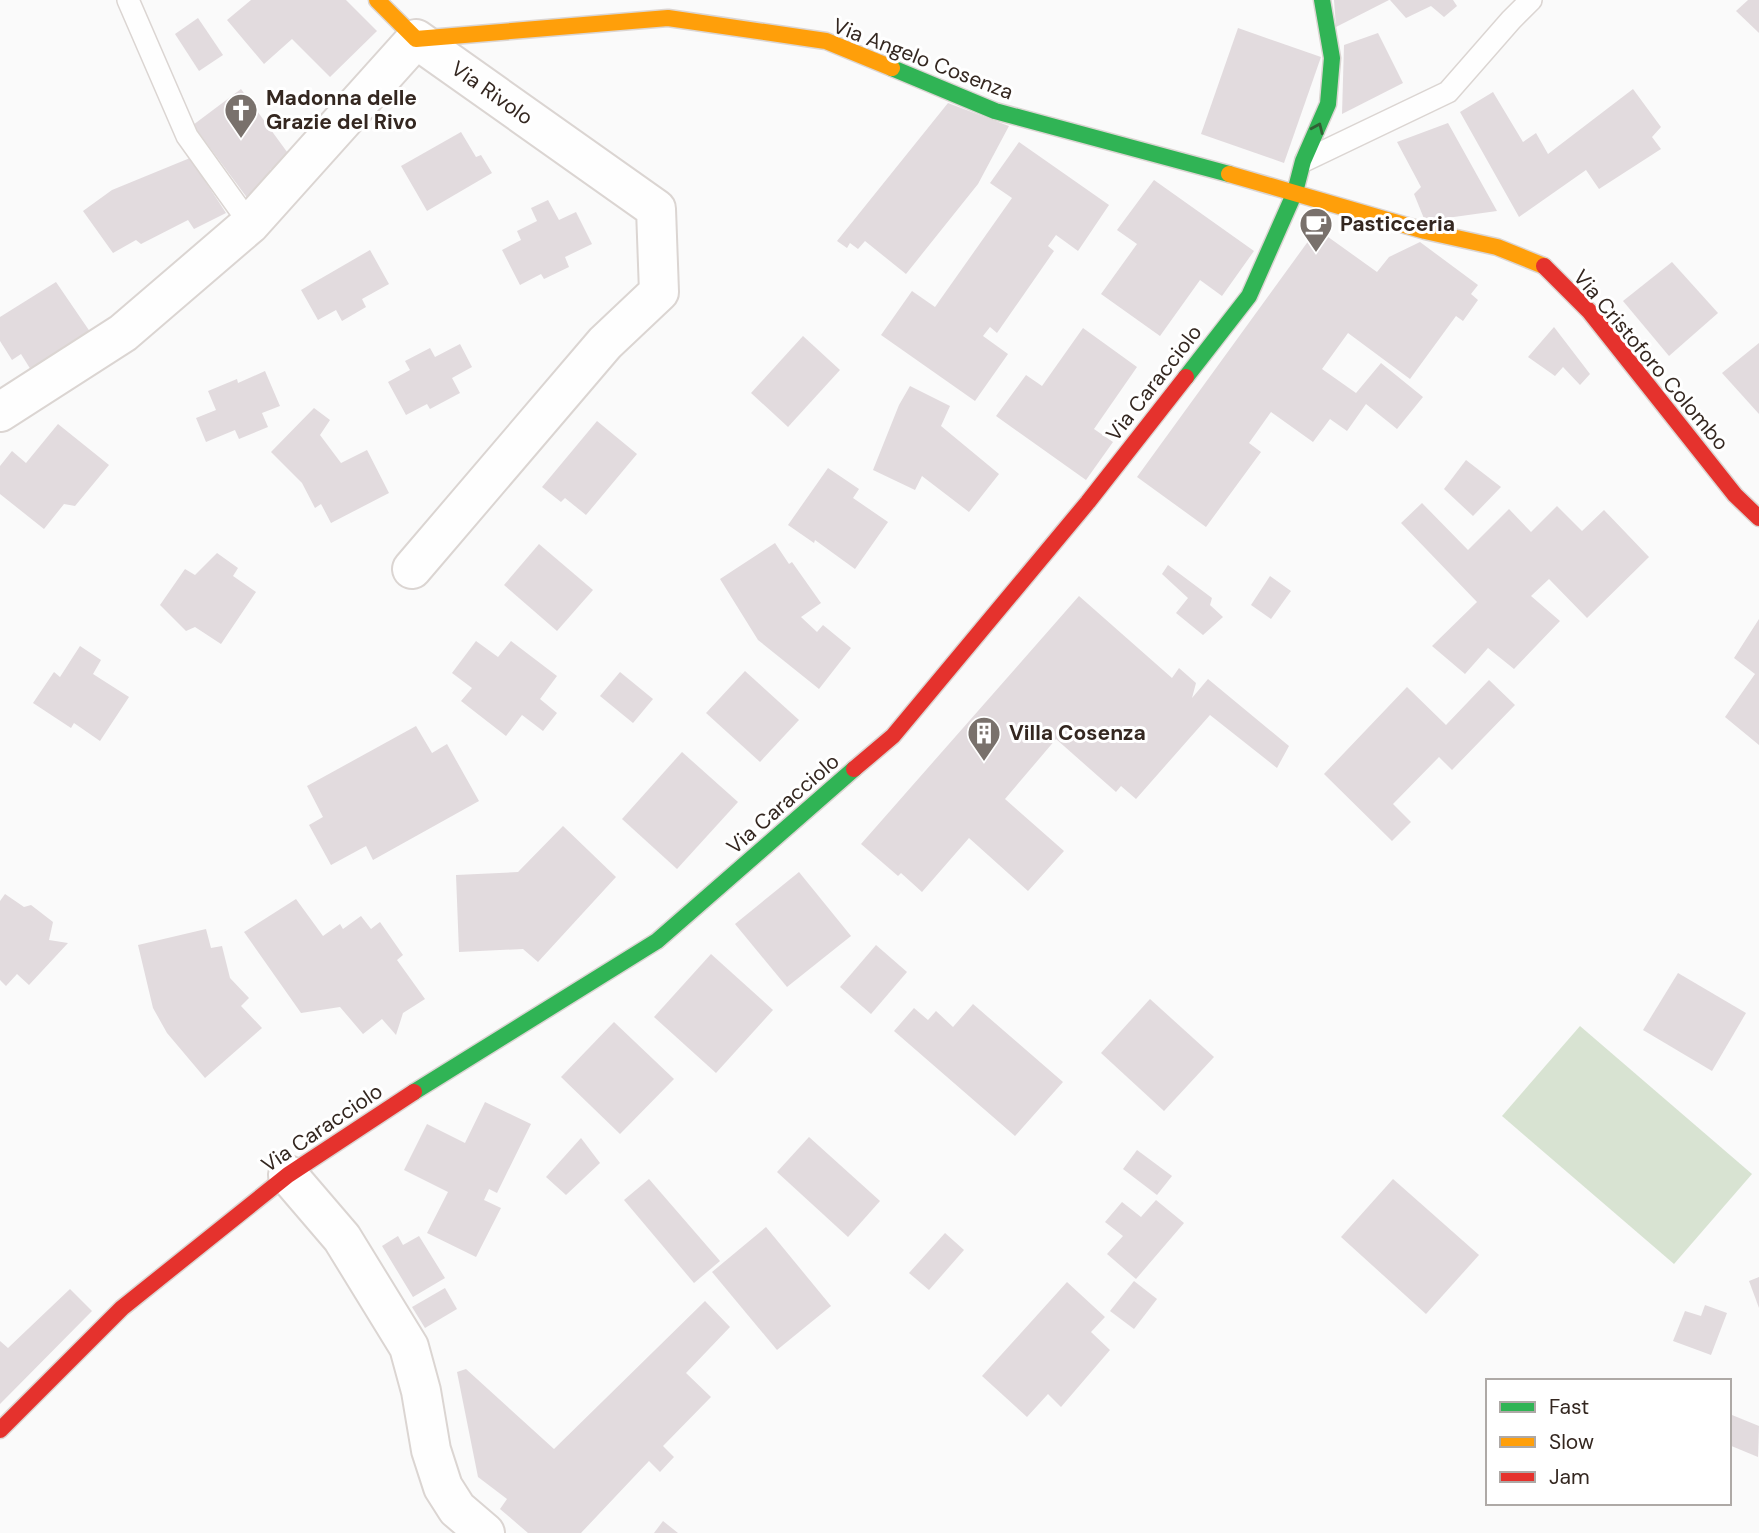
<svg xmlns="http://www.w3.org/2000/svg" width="1759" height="1533" font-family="'DM Sans',sans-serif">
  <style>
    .pitch { fill: #d8e3d2 }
    .building { fill: #e2dbde }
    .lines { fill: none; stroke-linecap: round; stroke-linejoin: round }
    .lane-casing { stroke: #dbd5d2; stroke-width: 24 }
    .street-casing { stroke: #dbd5d2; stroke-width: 42 }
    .fast-casing { stroke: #dbd5d2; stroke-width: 19 }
    .slow-casing { stroke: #dbd5d2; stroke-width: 19 }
    .jam-casing { stroke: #dbd5d2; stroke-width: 19 }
    .lane { stroke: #fefefe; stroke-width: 21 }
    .street { stroke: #fefefe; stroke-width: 38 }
    .fast { stroke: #30b455; stroke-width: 16 }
    .slow { stroke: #ff9f0a; stroke-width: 16 }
    .jam { stroke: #e5322d; stroke-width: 16 }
    .oneway { stroke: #325f35 }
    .labels { text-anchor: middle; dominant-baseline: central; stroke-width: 6; stroke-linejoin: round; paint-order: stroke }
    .street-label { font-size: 21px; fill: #342720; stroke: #fff }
    .poi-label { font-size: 21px; font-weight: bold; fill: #342720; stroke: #fff; text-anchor: start }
  </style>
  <rect width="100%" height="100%" fill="#fafafa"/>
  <path class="pitch" d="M 1580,1026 L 1752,1174 L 1674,1264 L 1502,1116 Z"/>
  <g class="building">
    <path d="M 251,0 L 346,0 L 377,31 L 330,77 L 292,39 L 264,64 L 227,20 Z"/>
    <path d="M 1334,0 L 1389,0 L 1336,27 Z"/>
    <path d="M 1390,0 L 1453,0 L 1457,6 L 1444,17 L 1431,6 L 1406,18 Z"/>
    <path d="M 1748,0 L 1759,0 L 1759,33 L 1736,11 Z"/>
    <path d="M 198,18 L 223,55 L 199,71 L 175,34 Z"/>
    <path d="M 1238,28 L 1321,57 L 1284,163 L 1201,134 Z"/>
    <path d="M 1378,33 L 1403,83 L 1342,114 L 1344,45 Z"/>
    <path d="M 241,89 L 290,156 L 270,170 L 276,178 L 248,199 L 193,125 Z"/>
    <path d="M 1633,89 L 1661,127 L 1652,137 L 1661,149 L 1599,189 L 1586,170 L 1519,217 L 1460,112 L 1493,92 L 1523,142 L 1536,133 L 1548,154 Z"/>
    <path d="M 948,103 L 1009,126 L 978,184 L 906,274 L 865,241 L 858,249 L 850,243 L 847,248 L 837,241 Z"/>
    <path d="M 1448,123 L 1497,211 L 1425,221 L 1414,194 L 1421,187 L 1397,142 Z"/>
    <path d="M 461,132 L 476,157 L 481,155 L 492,173 L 427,211 L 401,166 Z"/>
    <path d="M 1019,142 L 1109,205 L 1078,251 L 1056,235 L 1048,246 L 1054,251 L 997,333 L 990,327 L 983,336 L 1008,354 L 975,401 L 881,335 L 912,291 L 935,307 L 1012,198 L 990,183 Z"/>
    <path d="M 190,158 L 226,213 L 194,229 L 188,220 L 141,244 L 136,240 L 113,253 L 83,211 L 112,190 Z"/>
    <path d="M 1154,180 L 1254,251 L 1222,296 L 1200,280 L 1160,336 L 1101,294 L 1137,244 L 1117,230 Z"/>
    <path d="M 548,200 L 559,220 L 576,212 L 592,244 L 565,257 L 569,267 L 544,279 L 541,274 L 520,285 L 502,250 L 521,240 L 517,231 L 537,221 L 531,208 Z"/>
    <path d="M 1317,229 L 1377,272 L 1389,257 L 1420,242 L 1478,285 L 1471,294 L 1478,300 L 1463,321 L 1456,316 L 1410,379 L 1348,333 L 1322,369 L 1356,393 L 1381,363 L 1423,397 L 1397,429 L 1366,404 L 1347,431 L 1330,419 L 1313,442 L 1271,412 L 1249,443 L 1261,452 L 1206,527 L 1137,477 Z"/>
    <path d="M 370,250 L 389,284 L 362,299 L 366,307 L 342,321 L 336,310 L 318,320 L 301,290 Z"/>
    <path d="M 1672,262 L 1718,313 L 1669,356 L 1623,301 Z"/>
    <path d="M 56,282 L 97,342 L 36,378 L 21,354 L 12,360 L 0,341 L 0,317 Z"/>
    <path d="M 1554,327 L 1590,374 L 1580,385 L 1563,367 L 1555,376 L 1528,357 Z"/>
    <path d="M 1083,328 L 1137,367 L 1094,429 L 1113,442 L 1086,480 L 996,416 L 1026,375 L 1042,386 Z"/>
    <path d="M 803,336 L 840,370 L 788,427 L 751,393 Z"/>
    <path d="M 1759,343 L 1759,414 L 1722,373 Z"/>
    <path d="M 460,344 L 472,367 L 452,378 L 460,393 L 430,409 L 427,404 L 406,415 L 388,382 L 410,370 L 405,361 L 430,348 L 435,357 Z"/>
    <path d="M 265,371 L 280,406 L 262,413 L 268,427 L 239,439 L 235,430 L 206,442 L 196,418 L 216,410 L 208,391 L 237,379 L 238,383 Z"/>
    <path d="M 910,386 L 950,406 L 941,426 L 999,474 L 969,512 L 922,476 L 915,490 L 873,470 L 899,405 Z"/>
    <path d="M 314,408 L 330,420 L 320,435 L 341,463 L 367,450 L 389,493 L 331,523 L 321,504 L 315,508 L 302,483 L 271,452 Z"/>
    <path d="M 597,421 L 637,454 L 586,515 L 565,498 L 561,502 L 542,487 Z"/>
    <path d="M 58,424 L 109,465 L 75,506 L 64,504 L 44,529 L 0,494 L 0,466 L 12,451 L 26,463 Z"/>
    <path d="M 1466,460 L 1501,487 L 1473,516 L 1444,489 Z"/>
    <path d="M 828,468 L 859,489 L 853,498 L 888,522 L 855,569 L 815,540 L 814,543 L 788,525 Z"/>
    <path d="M 1422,503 L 1468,550 L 1509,509 L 1531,532 L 1557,506 L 1582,531 L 1604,510 L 1649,557 L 1587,618 L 1549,579 L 1531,596 L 1560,621 L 1514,669 L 1488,648 L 1465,674 L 1432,646 L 1477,602 L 1401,523 Z"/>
    <path d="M 775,543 L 789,564 L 792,562 L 821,603 L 801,617 L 817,632 L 823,625 L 851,648 L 819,689 L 758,640 L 720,579 Z"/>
    <path d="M 539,544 L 593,590 L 557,631 L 504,585 Z"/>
    <path d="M 217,553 L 238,568 L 233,576 L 256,592 L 221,644 L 195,627 L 186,631 L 160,605 L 185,569 L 195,575 Z"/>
    <path d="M 1168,565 L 1212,598 L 1210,605 L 1223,617 L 1203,635 L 1176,613 L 1188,598 L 1162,574 Z"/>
    <path d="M 1270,576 L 1291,591 L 1271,619 L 1251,605 Z"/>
    <path d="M 1079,596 L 1172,678 L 1179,668 L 1196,683 L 1192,698 L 1208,679 L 1289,746 L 1277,768 L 1210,715 L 1136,799 L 1121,786 L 1116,792 L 1056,739 L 1005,799 L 1064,851 L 1028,891 L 969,838 L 922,892 L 901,873 L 898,876 L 861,844 Z"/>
    <path d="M 1759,619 L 1759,745 L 1725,717 L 1755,674 L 1734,658 Z"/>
    <path d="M 476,641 L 498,657 L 511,641 L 557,676 L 540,699 L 557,713 L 543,731 L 522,715 L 506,736 L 461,701 L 472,688 L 452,673 Z"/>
    <path d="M 80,646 L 101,660 L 93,674 L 129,697 L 100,741 L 74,723 L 71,728 L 33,703 L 54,672 L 60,677 Z"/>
    <path d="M 745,671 L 799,720 L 760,762 L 706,713 Z"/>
    <path d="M 620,672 L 653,699 L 633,723 L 600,696 Z"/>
    <path d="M 1489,680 L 1515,705 L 1452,770 L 1439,757 L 1393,804 L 1411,822 L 1392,841 L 1324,774 L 1407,687 L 1446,725 Z"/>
    <path d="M 416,726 L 432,753 L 447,744 L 479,801 L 373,860 L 366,846 L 331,865 L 309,825 L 323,817 L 307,786 Z"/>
    <path d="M 682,752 L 738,802 L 677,869 L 622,819 Z"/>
    <path d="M 563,826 L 616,877 L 538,962 L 523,949 L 459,952 L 456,875 L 518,872 Z"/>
    <path d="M 799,872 L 851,936 L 787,987 L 735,924 Z"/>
    <path d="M 5,894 L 24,907 L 31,905 L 53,922 L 49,940 L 68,943 L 29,985 L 17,974 L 6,986 L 0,980 L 0,901 Z"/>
    <path d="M 296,899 L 323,936 L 340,924 L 343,929 L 361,916 L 371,929 L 380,922 L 403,955 L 397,960 L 425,999 L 403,1013 L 396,1035 L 382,1019 L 363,1034 L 340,1007 L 301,1013 L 244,932 Z"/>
    <path d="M 206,929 L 211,948 L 222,946 L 230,978 L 249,998 L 241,1006 L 262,1028 L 205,1078 L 167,1033 L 153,1008 L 138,945 Z"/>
    <path d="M 876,945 L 907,972 L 871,1014 L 840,987 Z"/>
    <path d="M 711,954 L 773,1010 L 716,1073 L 654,1017 Z"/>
    <path d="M 1678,973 L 1746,1013 L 1712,1071 L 1643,1030 Z"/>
    <path d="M 1150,999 L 1214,1057 L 1164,1111 L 1101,1053 Z"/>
    <path d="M 973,1004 L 1063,1082 L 1015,1136 L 894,1031 L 914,1008 L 928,1020 L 936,1011 L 953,1027 Z"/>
    <path d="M 614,1022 L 674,1079 L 620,1134 L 561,1077 Z"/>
    <path d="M 485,1102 L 531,1124 L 497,1193 L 489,1189 L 484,1200 L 501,1208 L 476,1257 L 427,1233 L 448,1192 L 404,1170 L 427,1124 L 465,1143 Z"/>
    <path d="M 809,1137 L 880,1201 L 848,1237 L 777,1172 Z"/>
    <path d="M 581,1138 L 600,1163 L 566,1195 L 546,1177 Z"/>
    <path d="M 1137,1150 L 1172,1176 L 1157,1195 L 1123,1169 Z"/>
    <path d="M 649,1179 L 720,1261 L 694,1283 L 624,1200 Z"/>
    <path d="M 1393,1179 L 1479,1255 L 1426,1314 L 1341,1237 Z"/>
    <path d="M 1156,1200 L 1184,1223 L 1136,1279 L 1107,1254 L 1123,1236 L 1105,1222 L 1122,1202 L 1141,1217 Z"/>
    <path d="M 766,1227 L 831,1306 L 777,1350 L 712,1272 Z"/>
    <path d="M 945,1233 L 964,1250 L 929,1290 L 909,1273 Z"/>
    <path d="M 398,1236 L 403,1245 L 419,1236 L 445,1278 L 413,1297 L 382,1246 Z"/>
    <path d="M 1759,1277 L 1759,1308 L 1749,1281 Z"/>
    <path d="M 1134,1281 L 1157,1299 L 1134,1329 L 1110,1311 Z"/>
    <path d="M 1067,1282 L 1105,1317 L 1091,1332 L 1110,1350 L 1061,1407 L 1048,1394 L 1027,1417 L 982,1376 Z"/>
    <path d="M 445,1288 L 457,1309 L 425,1328 L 412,1307 Z"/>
    <path d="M 70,1289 L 92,1311 L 0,1404 L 0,1341 L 8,1348 Z"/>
    <path d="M 705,1301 L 730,1327 L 686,1373 L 711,1397 L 663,1446 L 674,1457 L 660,1472 L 649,1461 L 581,1533 L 528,1533 L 500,1509 L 507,1499 L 478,1477 L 457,1372 L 466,1369 L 554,1449 Z"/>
    <path d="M 1705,1305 L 1727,1313 L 1711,1355 L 1673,1341 L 1685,1311 L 1701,1316 Z"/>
    <path d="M 1732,1415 L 1759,1426 L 1758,1457 L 1729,1445 L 1729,1424 Z"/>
    <path d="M 663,1521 L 678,1533 L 654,1533 Z"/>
  </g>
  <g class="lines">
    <defs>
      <g id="lane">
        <path d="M 128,0 L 187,136 L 250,224"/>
        <path d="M 1306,160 L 1448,92 L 1511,20 L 1531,0"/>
      </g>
      <g id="street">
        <path d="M 0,412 L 123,333 L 250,224 L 416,39 L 656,209 L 659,292 L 605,343 L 412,569"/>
        <path d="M 288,1175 L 342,1238 L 409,1347 L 421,1391 L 431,1450 L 443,1487 L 457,1509 L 485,1533"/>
      </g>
      <g id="fast">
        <path d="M 892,68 L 995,111 L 1229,174"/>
        <path d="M 1186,377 L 1249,296 L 1295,192 L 1303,161 L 1328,104 L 1332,58 L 1322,0"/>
        <path d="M 414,1092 L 657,941 L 854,769"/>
      </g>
      <g id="slow">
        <path d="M 377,0 L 416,39 L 668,18 L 826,41 L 892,68"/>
        <path d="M 1229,174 L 1425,231 L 1497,247 L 1544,266"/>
      </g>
      <g id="jam">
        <path d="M 1544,266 L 1589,311 L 1735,495 L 1759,518"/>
        <path d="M 854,769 L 893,736 L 1088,502 L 1186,377"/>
        <path d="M 0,1430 L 122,1308 L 288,1175 L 414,1092"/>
      </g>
    </defs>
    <use href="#lane" class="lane-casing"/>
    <use href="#street" class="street-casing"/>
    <use href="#fast" class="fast-casing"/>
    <use href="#slow" class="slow-casing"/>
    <use href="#jam" class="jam-casing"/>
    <use href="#lane" class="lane"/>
    <use href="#street" class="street"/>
    <use href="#fast" class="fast"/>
    <use href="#slow" class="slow"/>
    <use href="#jam" class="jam"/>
  </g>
  <defs><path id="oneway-chevron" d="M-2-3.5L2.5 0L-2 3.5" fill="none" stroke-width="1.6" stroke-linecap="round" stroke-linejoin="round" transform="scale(1.75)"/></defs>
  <use class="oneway" href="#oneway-chevron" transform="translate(1318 128) rotate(-66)"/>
  <defs>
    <symbol id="church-pin" viewBox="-11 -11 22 30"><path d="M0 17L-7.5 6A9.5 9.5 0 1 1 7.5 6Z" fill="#79716c" stroke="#fff"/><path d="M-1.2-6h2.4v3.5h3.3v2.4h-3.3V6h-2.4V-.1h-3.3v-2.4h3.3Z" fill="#fff"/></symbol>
    <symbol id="cafe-pin" viewBox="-11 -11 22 30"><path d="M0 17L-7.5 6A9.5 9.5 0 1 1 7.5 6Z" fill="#79716c" stroke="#fff"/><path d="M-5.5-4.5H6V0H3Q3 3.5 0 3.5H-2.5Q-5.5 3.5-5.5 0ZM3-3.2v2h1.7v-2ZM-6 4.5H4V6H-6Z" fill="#fff"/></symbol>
    <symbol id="building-pin" viewBox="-11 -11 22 30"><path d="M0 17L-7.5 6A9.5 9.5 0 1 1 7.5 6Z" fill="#79716c" stroke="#fff"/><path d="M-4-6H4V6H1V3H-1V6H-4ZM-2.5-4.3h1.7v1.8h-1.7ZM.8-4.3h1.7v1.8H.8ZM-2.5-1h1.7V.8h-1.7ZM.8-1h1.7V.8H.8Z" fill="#fff"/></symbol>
  </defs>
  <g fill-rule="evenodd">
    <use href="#church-pin" x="222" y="91" width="38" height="52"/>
    <use href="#cafe-pin" x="1297" y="205" width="38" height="52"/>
    <use href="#building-pin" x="965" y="714" width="38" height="52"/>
  </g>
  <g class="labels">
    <g class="street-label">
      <text transform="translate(923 59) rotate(21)">Via Angelo Cosenza</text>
      <text transform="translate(492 93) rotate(35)">Via Rivolo</text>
      <text transform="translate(1651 360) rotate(50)">Via Cristoforo Colombo</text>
      <text transform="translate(1154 383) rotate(-52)">Via Caracciolo</text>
      <text transform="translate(783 804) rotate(-41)">Via Caracciolo</text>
      <text transform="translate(322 1128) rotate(-34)">Via Caracciolo</text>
    </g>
    <g class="poi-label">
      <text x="266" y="98">Madonna delle<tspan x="266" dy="24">Grazie del Rivo</tspan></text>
      <text x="1340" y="224">Pasticceria</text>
      <text x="1009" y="733">Villa Cosenza</text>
    </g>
  </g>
  <rect x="1486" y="1379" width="245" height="126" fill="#ffffff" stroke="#aea9a6" stroke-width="2"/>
  <rect x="1500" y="1402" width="35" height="10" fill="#30b455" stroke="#aea9a6" stroke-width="2"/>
  <text x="1549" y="1414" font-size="21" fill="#342720">Fast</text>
  <rect x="1500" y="1437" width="35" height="10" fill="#ff9f0a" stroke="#aea9a6" stroke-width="2"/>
  <text x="1549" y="1449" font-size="21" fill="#342720">Slow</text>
  <rect x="1500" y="1472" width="35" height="10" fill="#e5322d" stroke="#aea9a6" stroke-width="2"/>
  <text x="1549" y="1484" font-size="21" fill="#342720">Jam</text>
</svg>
